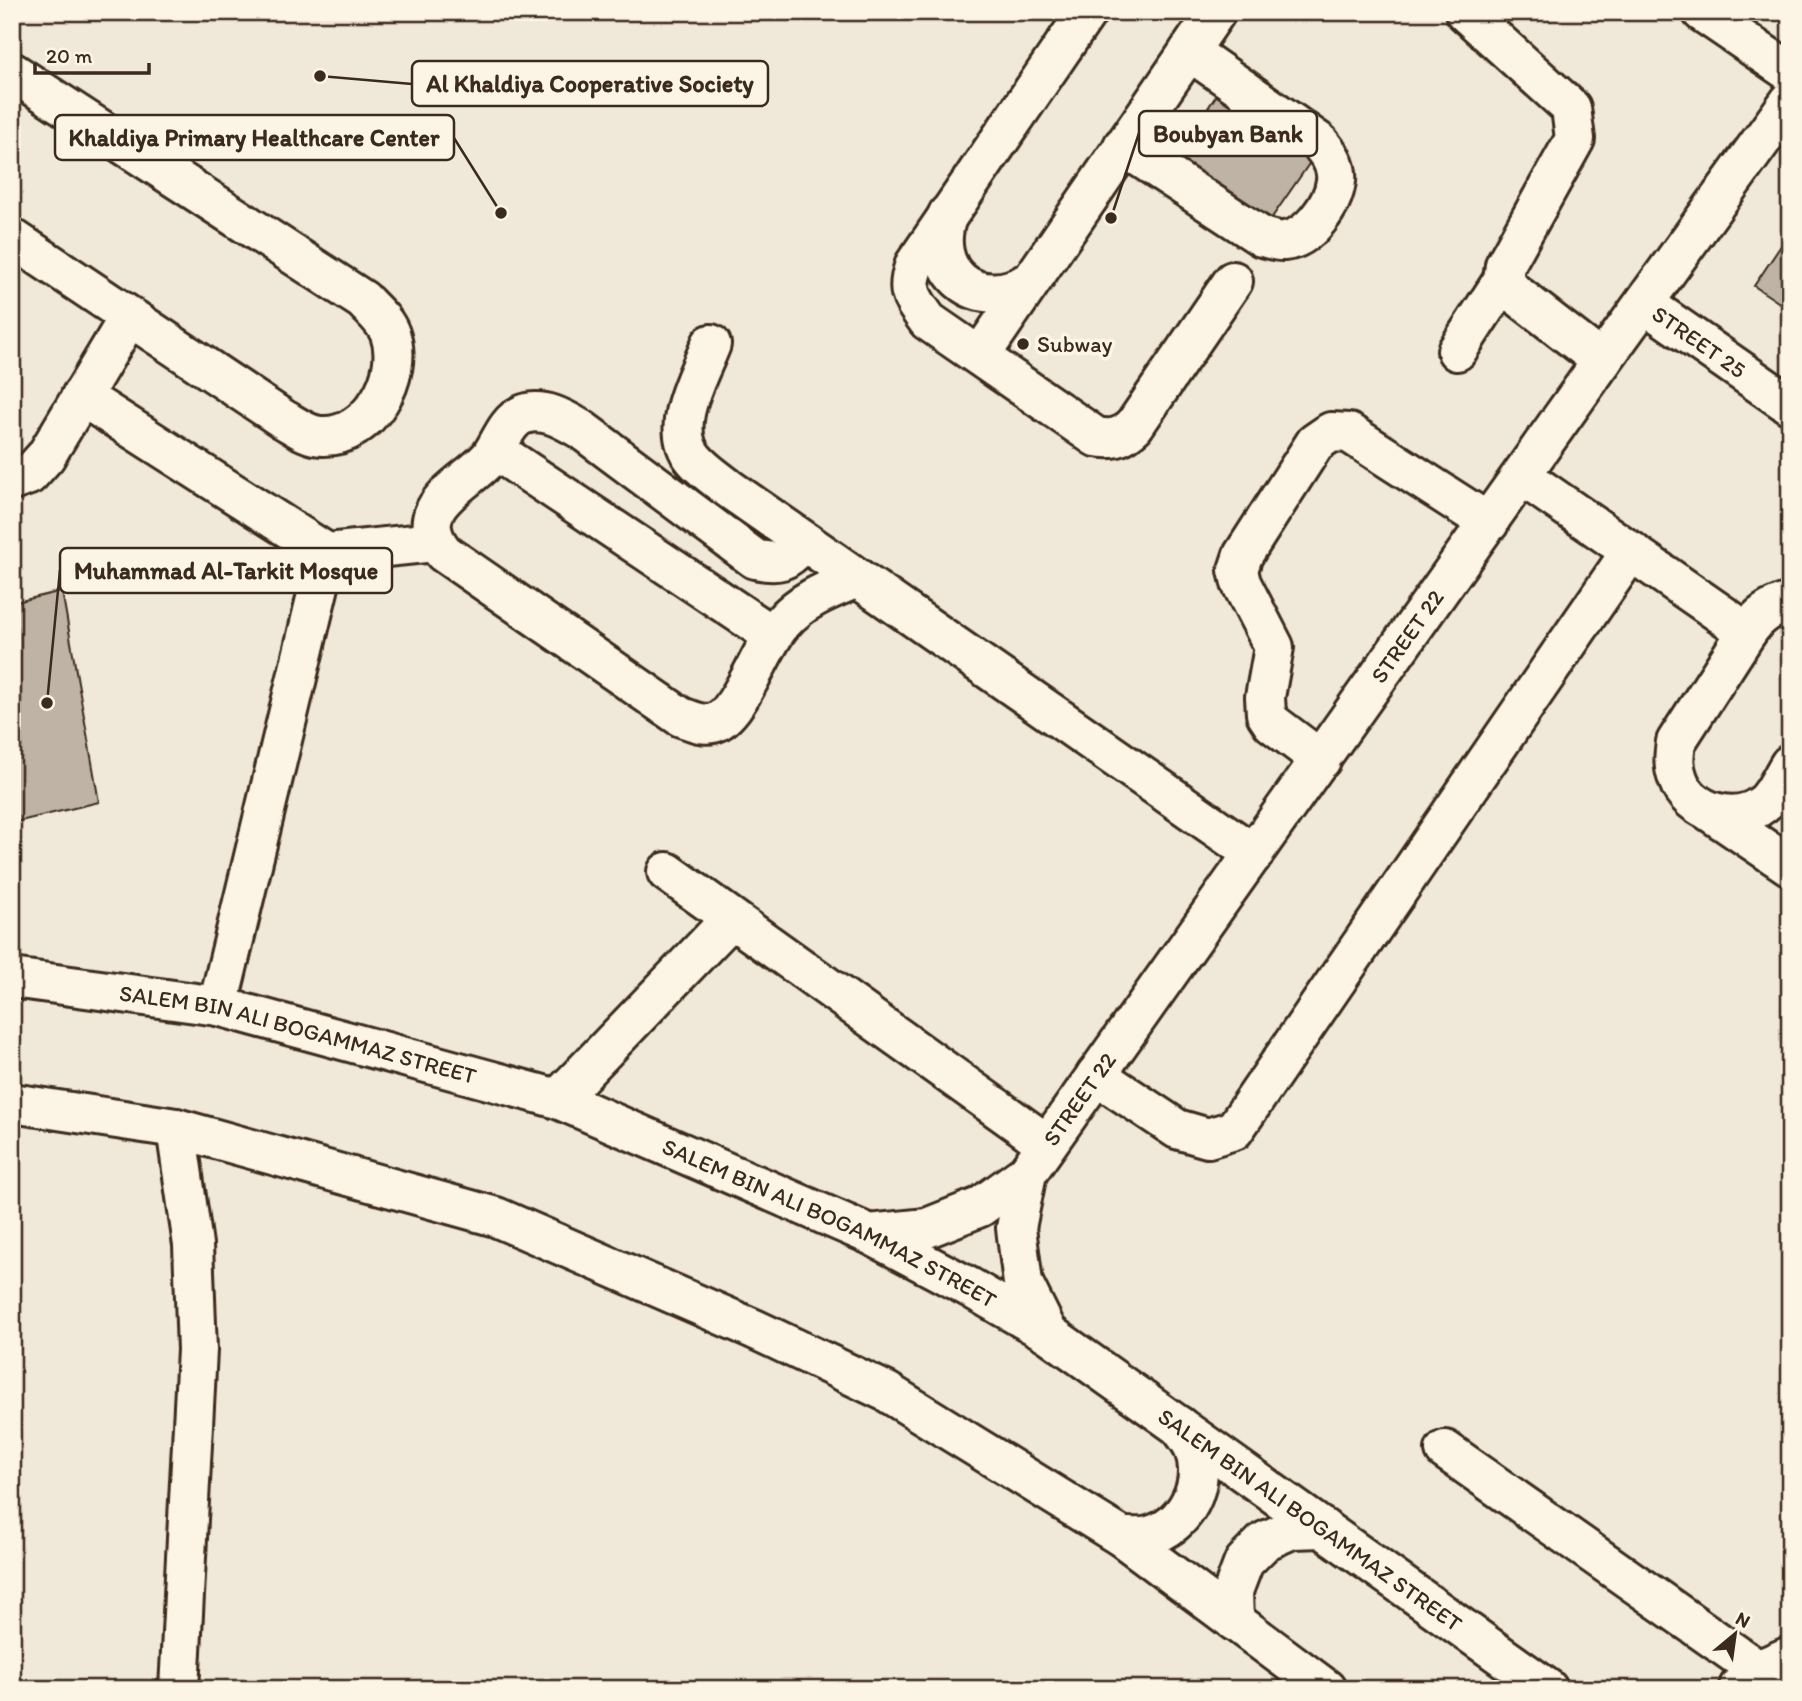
<svg xmlns="http://www.w3.org/2000/svg" width="1802" height="1701" font-family="Itim,sans-serif">
  <style>
    .building { fill: #beb3a4; stroke: #3b2a1e; stroke-width: 2 }
    .lines { fill: none; stroke-linecap: round; stroke-linejoin: round }
    .minor-casing { stroke: #3b2a1e; stroke-width: 44 }
    .major-casing { stroke: #3b2a1e; stroke-width: 44 }
    .minor { stroke: #fcf5e5; stroke-width: 38 }
    .major { stroke: #fcf5e5; stroke-width: 38 }
    .poi-dot { fill: #3b2a1e; stroke: #fcf5e5; stroke-width: 2.5 }
    .labels { text-anchor: middle; dominant-baseline: central; stroke-width: 7; stroke-linejoin: round; paint-order: stroke }
    .street-label { font-size: 23px; fill: #3b2a1e; stroke: #fcf5e5 }
    .poi-label { font-size: 23px; fill: #3b2a1e; stroke: #fcf5e5; text-anchor: start }
    .leader { fill: none; stroke: #3b2a1e; stroke-width: 2.5 }
    .callout-dot { fill: #3b2a1e; stroke: #fcf5e5; stroke-width: 2.5 }
    .callout { fill: #fcf5e5; stroke: #3b2a1e; stroke-width: 2.5 }
    .callout-label { font-size: 24px; text-anchor: middle; font-weight: bold; fill: #3b2a1e }
  </style>
  <rect width="100%" height="100%" fill="#f0e9d9"/>
  <filter id="ink" filterUnits="userSpaceOnUse"><feTurbulence type="fractalNoise" baseFrequency=".0143" numOctaves="2"/><feDisplacementMap in="SourceGraphic" scale="14" xChannelSelector="R" yChannelSelector="G"/><feConvolveMatrix kernelMatrix="1 2 1 2 8 2 1 2 1" color-interpolation-filters="sRGB"/></filter>
  <g filter="url(#ink)">
    <g class="building">
      <path d="M 1218,93 L 1313,158 L 1264,229 L 1170,165 Z"/>
      <path d="M 1790,232 L 1790,310 L 1754,286 Z"/>
      <path d="M 62,591 L 99,802 L 12,823 L 12,603 Z"/>
    </g>
    <g class="lines">
      <defs>
        <g id="minor">
          <path d="M 1087,12 L 915,264 C 905,292 911,297 928,321 L 1096,437 C 1113,440 1121,438 1134,426 L 1233,281"/>
          <path d="M 1465,12 L 1571,108 L 1575,139 L 1505,265 L 1503,280 L 1513,292 L 1602,361"/>
          <path d="M 1702,12 L 1790,72"/>
          <path d="M 12,72 L 363,300 C 372,310 385,320 390,334 C 405,375 369,438 322,436 C 308,436 294,425 283,419 L 12,238"/>
          <path d="M 1123,146 L 1262,237 C 1269,238 1277,242 1284,241 C 1309,239 1333,205 1336,181 C 1338,165 1328,153 1319,142 L 1189,51"/>
          <path d="M 948,214 C 926,272 978,314 1030,281"/>
          <path id="s1" d="M 1645,304 L 1790,405"/>
          <path d="M 711,344 C 699,376 667,427 694,459 C 703,470 717,479 728,488 L 1254,854"/>
          <path d="M 1457,351 L 1503,280"/>
          <path d="M 980,356 L 1216,12"/>
          <path d="M 81,396 L 327,553 L 435,542"/>
          <path d="M 495,450 L 772,635"/>
          <path d="M 1522,476 L 1747,632"/>
          <path d="M 12,481 L 29,475 L 46,456 L 129,317"/>
          <path d="M 805,542 C 785,560 783,565 755,559 L 582,430 C 565,420 543,406 522,415 C 506,422 500,444 490,457 C 466,485 406,507 444,553 L 681,717 C 691,720 702,726 713,723 C 739,717 762,644 783,622 C 803,599 829,590 857,578"/>
          <path d="M 1790,602 C 1770,608 1759,615 1747,632 L 1676,742 C 1674,756 1673,766 1678,779 C 1689,812 1736,826 1763,804 C 1774,796 1782,776 1790,764"/>
          <path d="M 1321,760 L 1272,723 L 1266,714 L 1265,697 L 1274,647 L 1241,583 L 1238,570 L 1243,555 L 1315,443 L 1331,432 L 1349,433 L 1489,523"/>
          <path d="M 1709,811 L 1790,866"/>
          <path d="M 667,872 L 1047,1144"/>
          <path d="M 218,1006 L 327,553"/>
          <path d="M 1096,1075 L 1177,1129 L 1208,1138 L 1234,1130 L 1631,551"/>
          <path d="M 558,1099 L 731,919"/>
          <path d="M 176,1128 L 193,1245 L 197,1350 L 179,1689"/>
          <path d="M 1027,1173 L 1016,1228 L 1023,1283 L 1048,1333"/>
          <path id="s2" d="M 869,1234 L 927,1228 L 980,1207 L 1027,1173 L 1602,361 L 1790,101"/>
          <path d="M 1445,1450 L 1758,1670"/>
          <path d="M 1739,1687 L 1758,1670 L 1790,1656"/>
        </g>
        <g id="major">
          <path id="s3" d="M 12,978 L 218,1006 L 558,1099 L 869,1234 L 969,1287 L 1048,1333 L 1548,1689"/>
          <path d="M 12,1103 L 176,1128 L 496,1217 L 754,1329 L 887,1392 L 1122,1537 L 1326,1689"/>
          <path d="M 1122,1537 C 1130,1537 1141,1538 1149,1536 C 1186,1526 1207,1484 1194,1449 C 1191,1441 1184,1433 1179,1426"/>
          <path d="M 1234,1621 L 1233,1591 L 1244,1562 L 1265,1541 L 1292,1529 L 1323,1528"/>
        </g>
      </defs>
      <use href="#minor" class="minor-casing"/>
      <use href="#major" class="major-casing"/>
      <use href="#minor" class="minor"/>
      <use href="#major" class="major"/>
    </g>
  </g>
  <circle class="poi-dot" cx="1023" cy="344" r="7"/>
  <g class="labels">
    <g class="street-label">
      <text stroke="none"><textPath href="#s1" startOffset="66">STREET 25</textPath></text>
      <text stroke="none"><textPath href="#s2" startOffset="831">STREET 22</textPath></text>
      <text stroke="none"><textPath href="#s3" startOffset="292">SALEM BIN ALI BOGAMMAZ STREET</textPath></text>
      <text stroke="none"><textPath href="#s2" startOffset="264">STREET 22</textPath></text>
      <text stroke="none"><textPath href="#s3" startOffset="859">SALEM BIN ALI BOGAMMAZ STREET</textPath></text>
      <text stroke="none"><textPath href="#s3" startOffset="1426">SALEM BIN ALI BOGAMMAZ STREET</textPath></text>
    </g>
    <g class="poi-label">
      <text x="1037" y="344">Subway</text>
    </g>
  </g>
  <path class="leader" d="M320 76L412 84M1111 218L1139 133M501 213L454 138M47 703L60 570"/>
  <g class="callout-dot">
    <circle cx="320" cy="76" r="7"/>
    <circle cx="1111" cy="218" r="7"/>
    <circle cx="501" cy="213" r="7"/>
    <circle cx="47" cy="703" r="7"/>
  </g>
  <g class="callout">
    <rect x="412" y="61" width="356" height="45" rx="7"/>
    <rect x="1139" y="111" width="178" height="45" rx="7"/>
    <rect x="55" y="115" width="399" height="45" rx="7"/>
    <rect x="60" y="548" width="332" height="45" rx="7"/>
  </g>
  <g class="callout-label">
    <text x="590" y="92">Al Khaldiya Cooperative Society</text>
    <text x="1228" y="142">Boubyan Bank</text>
    <text x="254" y="146">Khaldiya Primary Healthcare Center</text>
    <text x="226" y="579">Muhammad Al-Tarkit Mosque</text>
  </g>
  <rect width="1802" height="1701" fill="none" stroke="#fcf5e5" stroke-width="42"/>
  <rect x="21" y="21" width="1760" height="1659" fill="none" stroke="#3b2a1e" stroke-width="2.5" filter="url(#ink)"/>
  <g transform="translate(1735 1634) rotate(29)" stroke="#fcf5e5" stroke-width="5" paint-order="stroke">
  <path d="M0-5L12 26L0 18L-12 26Z" fill="#3b2a1e"/>
  <text y="-10" font-size="19" font-weight="bold" text-anchor="middle" fill="#3b2a1e">N</text>
  </g>
  <path d="M35 63v10h114v-10" fill="none" stroke="#3b2a1e" stroke-width="3.5"/>
  <text x="46" y="63" font-size="21" fill="#3b2a1e" stroke="#fcf5e5" stroke-width="5" paint-order="stroke">20 m</text>
</svg>
